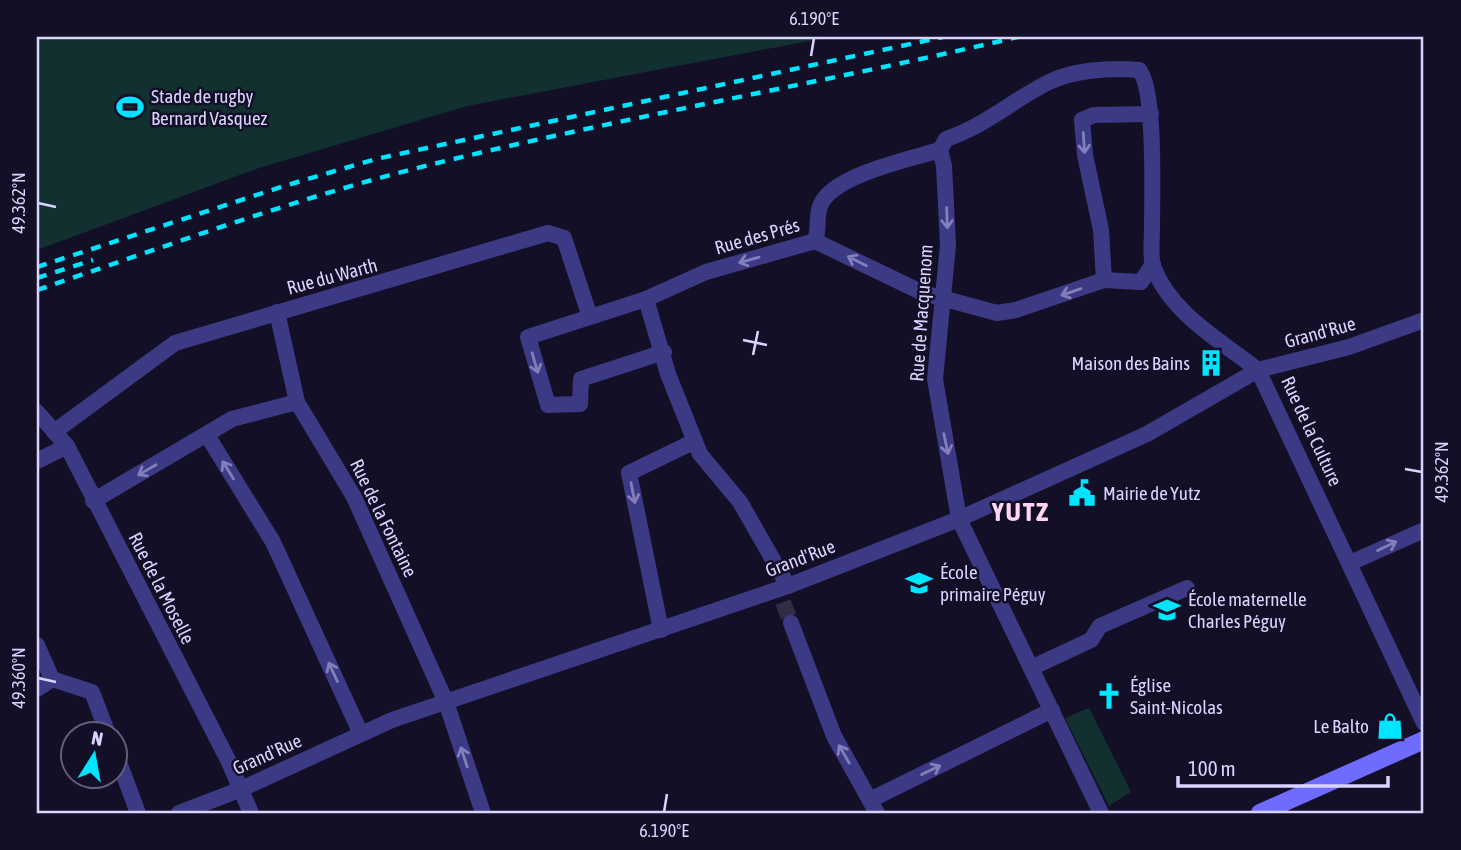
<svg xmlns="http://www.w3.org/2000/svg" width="1461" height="850" font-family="'Asap Condensed',sans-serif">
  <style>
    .green { fill: #12302f }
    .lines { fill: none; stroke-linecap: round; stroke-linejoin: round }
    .street-tunnel { stroke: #312d47; stroke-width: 16; stroke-dasharray: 16 8; stroke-linecap: butt }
    .street { stroke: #3d3a85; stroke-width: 16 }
    .secondary { stroke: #6f6bff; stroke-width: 18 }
    .rail { stroke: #00e5ff; stroke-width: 4.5; stroke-dasharray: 10 9; stroke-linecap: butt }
    .oneway { stroke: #837fbc }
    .ticks { fill: none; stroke: #d9d4ff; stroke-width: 2.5 }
    .labels { text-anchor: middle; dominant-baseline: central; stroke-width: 5; stroke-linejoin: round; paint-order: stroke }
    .poi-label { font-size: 19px; fill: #d9d4ff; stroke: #130f26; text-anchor: start }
    .street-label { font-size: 19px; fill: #d9d4ff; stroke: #130f26 }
    .district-label { font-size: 26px; font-weight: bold; letter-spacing: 2px; fill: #ffd6f0; stroke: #130f26 }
    .neatline { fill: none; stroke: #d9d4ff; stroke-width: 2.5 }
    .ticks-label { font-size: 18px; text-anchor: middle; fill: #d9d4ff }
  </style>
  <rect width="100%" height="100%" fill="#130f26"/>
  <g class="green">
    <path d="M 37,37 L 830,37 L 467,106 L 256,169 L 37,250 Z"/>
    <path d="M 1089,708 L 1131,792 L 1109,806 L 1065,718 Z"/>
  </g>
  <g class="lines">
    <path class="street-tunnel" d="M 783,602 L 791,623"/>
    <g class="street">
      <path d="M 1139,70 C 1156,88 1152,199 1152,228 C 1152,239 1150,255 1153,266 C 1170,313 1221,341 1258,370 L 1424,723"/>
      <path d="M 940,150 L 944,166 L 948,245 L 935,379 L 959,519 L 1101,813"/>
      <path d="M 940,150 L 946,139 C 983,127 1012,101 1047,83 C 1072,70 1111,67 1139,70"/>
      <path d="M 815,241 L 923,293 L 997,313 L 1016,310 L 1104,280 L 1141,282 L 1153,264"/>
      <path d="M 815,241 C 820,228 815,216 821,204 C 834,175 910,159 940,150"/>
      <path d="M 1104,280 L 1101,230 L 1085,155 L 1082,120 L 1094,115 L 1151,114"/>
      <path d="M 646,299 L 668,374 L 700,454 L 740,502 L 788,586"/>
      <path d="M 277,312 L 297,402 L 354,497 L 446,702 L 483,813"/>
      <path d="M 664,352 L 581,379 L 580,404 L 548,405 L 528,337 L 646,299 L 706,272 L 815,241"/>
      <path d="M 37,412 L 67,446 L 229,762 L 251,813"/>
      <path d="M 54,432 L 175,343 L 548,233 L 564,238 L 590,317"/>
      <path d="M 207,435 L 273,542 L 361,734"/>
      <path d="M 37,461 L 67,446"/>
      <path d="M 93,501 L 232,419 L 297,402"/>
      <path d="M 1350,563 L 1424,530"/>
      <path d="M 791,623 L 834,736 L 877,813"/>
      <path d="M 661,630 L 629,473 L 695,441"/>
      <path d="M 37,645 L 52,679 L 92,692 L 108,734"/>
      <path d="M 1031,668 L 1091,640 L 1100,626 L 1187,588"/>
      <path d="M 37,689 L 52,679"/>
      <path d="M 116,754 L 138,813"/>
      <path d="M 870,800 L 1052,710"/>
      <path d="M 179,813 L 239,790 L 392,720 L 788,586 L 959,519 L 1147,434 L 1258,370 L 1349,347 L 1424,320"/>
    </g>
    <path class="secondary" d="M 1260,813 L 1424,740"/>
    <g class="rail">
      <path d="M 37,267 L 284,186 L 376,159 L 943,37"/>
      <path d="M 37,278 L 93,260"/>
      <path d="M 37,290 C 167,246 296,198 429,165 C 624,117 822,83 1018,37"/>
    </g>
  </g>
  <defs><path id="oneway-shaft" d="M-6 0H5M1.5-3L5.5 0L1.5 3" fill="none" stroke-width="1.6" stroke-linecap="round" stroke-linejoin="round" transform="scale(1.75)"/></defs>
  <g class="oneway">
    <use href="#oneway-shaft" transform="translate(1084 143) rotate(86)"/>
    <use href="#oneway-shaft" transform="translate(947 218) rotate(88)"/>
    <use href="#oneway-shaft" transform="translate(749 260) rotate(164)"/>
    <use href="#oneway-shaft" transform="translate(857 261) rotate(-153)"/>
    <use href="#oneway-shaft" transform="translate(1071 292) rotate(161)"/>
    <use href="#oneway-shaft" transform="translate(535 363) rotate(74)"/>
    <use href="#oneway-shaft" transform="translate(946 444) rotate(78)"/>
    <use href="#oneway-shaft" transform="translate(147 470) rotate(150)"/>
    <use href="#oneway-shaft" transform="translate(228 470) rotate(-122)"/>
    <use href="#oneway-shaft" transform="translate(633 493) rotate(79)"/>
    <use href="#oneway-shaft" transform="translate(1387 546) rotate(-25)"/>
    <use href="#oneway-shaft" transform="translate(333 672) rotate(-115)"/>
    <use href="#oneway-shaft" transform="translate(844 754) rotate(-120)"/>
    <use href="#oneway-shaft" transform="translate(464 757) rotate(-108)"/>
    <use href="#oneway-shaft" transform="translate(931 770) rotate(-26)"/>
  </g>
  <path class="ticks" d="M 811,56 L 814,38M 38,203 L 56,207M 743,340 L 767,345M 753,355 L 758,331M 1405,469 L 1422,472M 38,678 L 56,682M 664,812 L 667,794"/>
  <defs>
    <symbol id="stadium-bare" viewBox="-9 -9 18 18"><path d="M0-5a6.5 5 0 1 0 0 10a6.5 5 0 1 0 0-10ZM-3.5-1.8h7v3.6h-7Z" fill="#00e5ff" stroke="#130f26" stroke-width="2.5" paint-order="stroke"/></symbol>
    <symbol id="building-bare" viewBox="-9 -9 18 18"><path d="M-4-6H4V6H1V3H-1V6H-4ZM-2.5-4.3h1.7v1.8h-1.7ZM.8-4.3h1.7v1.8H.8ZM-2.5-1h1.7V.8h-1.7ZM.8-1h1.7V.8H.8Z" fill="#00e5ff" stroke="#130f26" stroke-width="2.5" paint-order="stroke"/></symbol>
    <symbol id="civic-bare" viewBox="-9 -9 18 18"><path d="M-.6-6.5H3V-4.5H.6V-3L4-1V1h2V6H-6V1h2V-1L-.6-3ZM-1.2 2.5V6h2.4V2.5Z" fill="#00e5ff" stroke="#130f26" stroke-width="2.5" paint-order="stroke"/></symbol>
    <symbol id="school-bare" viewBox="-9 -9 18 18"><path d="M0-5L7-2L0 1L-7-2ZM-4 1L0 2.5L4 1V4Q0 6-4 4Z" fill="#00e5ff" stroke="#130f26" stroke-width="2.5" paint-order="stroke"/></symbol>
    <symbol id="church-bare" viewBox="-9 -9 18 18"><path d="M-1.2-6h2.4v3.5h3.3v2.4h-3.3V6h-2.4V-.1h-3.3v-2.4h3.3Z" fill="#00e5ff" stroke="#130f26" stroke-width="2.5" paint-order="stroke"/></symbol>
    <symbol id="shop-bare" viewBox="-9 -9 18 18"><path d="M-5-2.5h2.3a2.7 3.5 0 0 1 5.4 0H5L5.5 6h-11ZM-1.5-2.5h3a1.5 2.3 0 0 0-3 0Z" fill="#00e5ff" stroke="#130f26" stroke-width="2.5" paint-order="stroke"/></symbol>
  </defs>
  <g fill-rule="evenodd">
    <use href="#stadium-bare" x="111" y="88" width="38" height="38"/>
    <use href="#building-bare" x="1192" y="344" width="38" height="38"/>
    <use href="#civic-bare" x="1063" y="474" width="38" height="38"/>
    <use href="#school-bare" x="900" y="564" width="38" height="38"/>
    <use href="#school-bare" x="1148" y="591" width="38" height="38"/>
    <use href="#church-bare" x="1090" y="677" width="38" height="38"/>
    <use href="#shop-bare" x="1371" y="707" width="38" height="38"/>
  </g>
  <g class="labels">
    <g class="poi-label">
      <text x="151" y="96">Stade de rugby<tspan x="151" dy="22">Bernard Vasquez</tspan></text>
      <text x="1190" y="363" text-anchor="end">Maison des Bains</text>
      <text x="1103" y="493">Mairie de Yutz</text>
      <text x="940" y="572">École<tspan x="940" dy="22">primaire Péguy</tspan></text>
      <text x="1188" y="599">École maternelle<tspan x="1188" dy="22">Charles Péguy</tspan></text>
      <text x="1130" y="685">Église<tspan x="1130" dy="22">Saint-Nicolas</tspan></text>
      <text x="1369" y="726" text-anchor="end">Le Balto</text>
    </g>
    <g class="street-label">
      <text transform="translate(757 236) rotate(-16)">Rue des Prés</text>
      <text transform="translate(332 276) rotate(-15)">Rue du Warth</text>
      <text transform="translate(921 313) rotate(-86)">Rue de Macquenom</text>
      <text transform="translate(1320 332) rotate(-15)">Grand'Rue</text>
      <text transform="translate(1312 431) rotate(65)">Rue de la Culture</text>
      <text transform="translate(384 518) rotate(64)">Rue de la Fontaine</text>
      <text transform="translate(800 558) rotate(-21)">Grand'Rue</text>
      <text transform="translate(162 588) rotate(63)">Rue de la Moselle</text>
      <text transform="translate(267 754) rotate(-24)">Grand'Rue</text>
    </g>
    <g class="district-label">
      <text x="1021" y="512">YUTZ</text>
    </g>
  </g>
  <rect width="1461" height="850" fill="none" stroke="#130f26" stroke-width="77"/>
  <g transform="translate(94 755) rotate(11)"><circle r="33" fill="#130f26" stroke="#625e7d" stroke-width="2"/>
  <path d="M0-5L12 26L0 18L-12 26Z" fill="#00e5ff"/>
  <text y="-10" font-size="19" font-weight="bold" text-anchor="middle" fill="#d9d4ff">N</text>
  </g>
  <path d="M1178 776v10h210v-10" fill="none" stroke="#d9d4ff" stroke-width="3.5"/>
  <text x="1188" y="776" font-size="21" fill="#d9d4ff" stroke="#130f26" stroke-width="5" paint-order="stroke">100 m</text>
  <rect x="38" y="38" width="1384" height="774" class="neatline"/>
  <g class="ticks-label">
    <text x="814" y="25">6.190°E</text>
    <text transform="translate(19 203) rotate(-90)" y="6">49.362°N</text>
    <text transform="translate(1442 472) rotate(-90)" y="6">49.362°N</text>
    <text transform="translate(19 678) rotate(-90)" y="6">49.360°N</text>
    <text x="664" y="837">6.190°E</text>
  </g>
</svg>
